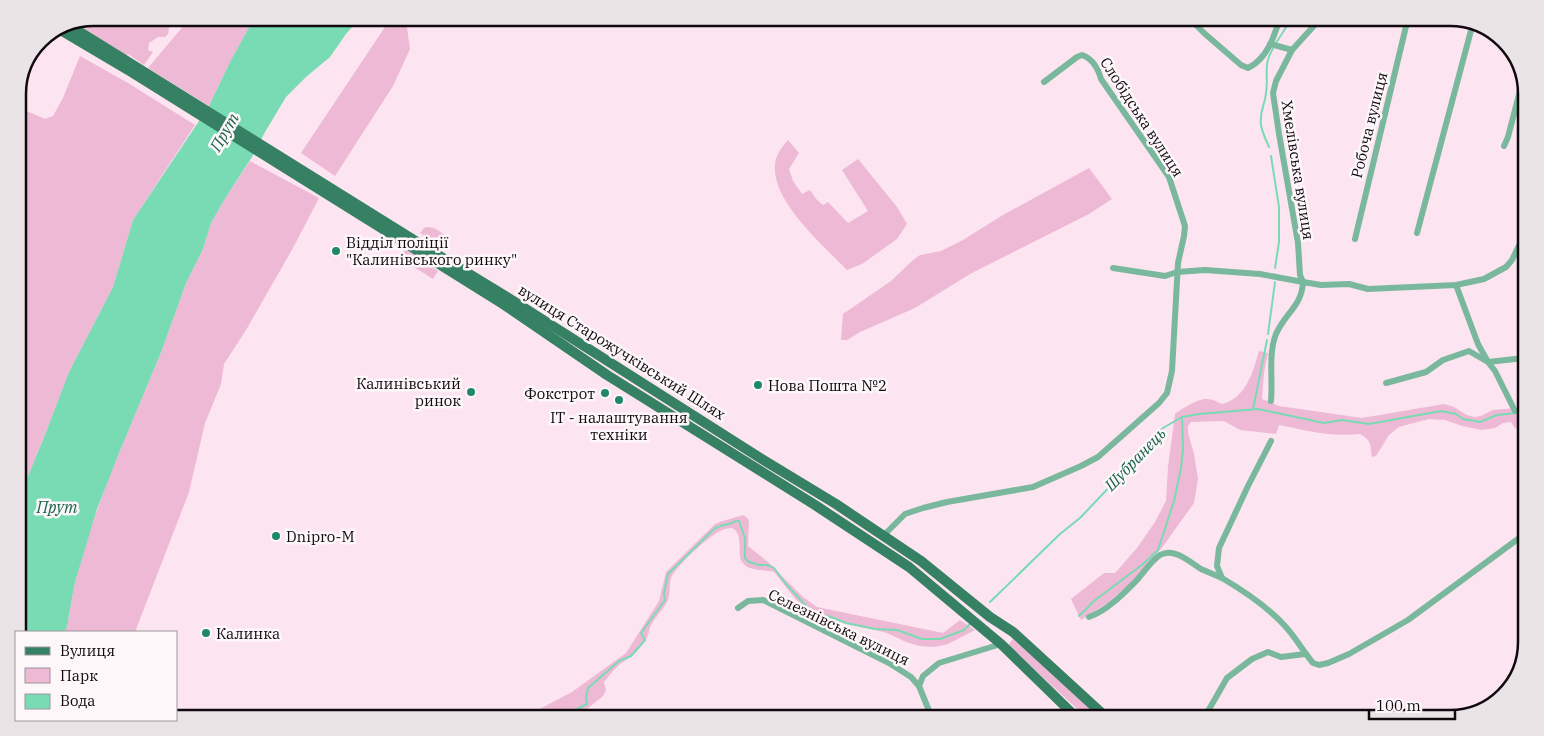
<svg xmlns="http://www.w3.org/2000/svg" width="1544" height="736" font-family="'IBM Plex Serif',serif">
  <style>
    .green { fill: #edb9d5 }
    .water { fill: #79dbb3 }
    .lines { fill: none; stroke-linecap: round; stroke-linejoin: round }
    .stream { stroke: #79dbb3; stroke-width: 2 }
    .minor { stroke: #79b89d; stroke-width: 6 }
    .primary { stroke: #368064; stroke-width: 10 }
    .poi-dot { fill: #1f8966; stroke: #fdf7fa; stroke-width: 2 }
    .labels { text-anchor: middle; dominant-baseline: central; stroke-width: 5; stroke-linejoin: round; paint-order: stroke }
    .street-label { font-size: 15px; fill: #10090d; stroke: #fdf7fa }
    .poi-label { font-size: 15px; fill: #10090d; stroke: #fdf7fa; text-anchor: start }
    .water-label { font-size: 16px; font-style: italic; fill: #176349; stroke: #fdf7fa }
    .rim { fill: none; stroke: #10090d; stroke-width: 2.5 }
  </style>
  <rect width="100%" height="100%" fill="#fde4f1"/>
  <g class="green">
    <path d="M 95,18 L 177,18 L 169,28 L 168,34 L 165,37 L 158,37 L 149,43 L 148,50 L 153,52 L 144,65 L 128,54 L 126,56 L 78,24 Z"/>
    <path d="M 190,18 L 254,18 L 230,62 L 209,106 L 148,68 Z"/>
    <path d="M 391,18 L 414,18 L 407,28 L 410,49 L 393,86 L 335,176 L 301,153 Z"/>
    <path d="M 80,56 L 128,83 L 195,125 L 133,220 L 113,287 L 69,372 L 43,440 L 18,500 L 18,112 L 24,110 L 45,119 L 53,116 L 63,98 Z"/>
    <path d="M 788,140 L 799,153 L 789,169 L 793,181 L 802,194 L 810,190 L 817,200 L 823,205 L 828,202 L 848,223 L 868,211 L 842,170 L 858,159 L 897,207 L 907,224 L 897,239 L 862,264 L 847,270 C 823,245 766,197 776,159 C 778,152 783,146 788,140 Z"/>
    <path d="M 250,161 L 319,198 L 293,248 L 246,330 L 224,364 L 221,384 L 205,423 L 189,492 L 135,632 L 65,632 L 68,623 L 69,614 L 75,582 L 86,541 L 111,472 L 162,350 L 186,283 L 203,249 L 211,223 L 226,197 Z"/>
    <path d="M 1089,168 L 1112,199 L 1089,214 L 970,274 L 915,308 L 860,332 L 847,340 L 841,340 L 843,314 L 891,281 L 912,261 L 920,255 L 941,251 L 963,240 L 1003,215 Z"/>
    <path d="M 428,227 L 434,228 L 448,237 L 442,246 L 420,233 L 424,228 Z"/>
    <path d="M 405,249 L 421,258 L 422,260 L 438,271 L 433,279 L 408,263 L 406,266 L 398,261 Z"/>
    <path d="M 1259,351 L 1268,353 L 1264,373 L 1262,399 L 1279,406 L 1362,418 L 1444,404 L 1454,407 L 1467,415 L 1474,417 L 1481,416 L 1493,410 L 1526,407 L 1526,425 L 1522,426 L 1518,429 L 1515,428 L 1511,422 L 1503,423 L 1495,428 L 1482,430 L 1462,426 L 1445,420 L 1429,419 L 1410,424 L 1399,427 L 1389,435 L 1376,456 L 1372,457 C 1370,444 1372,441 1360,434 C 1330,437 1309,431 1279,425 L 1276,434 L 1240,430 L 1224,421 L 1191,422 L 1188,426 L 1188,433 L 1194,454 L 1198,479 L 1194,503 L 1161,549 L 1134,580 L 1109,602 L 1081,620 L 1071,599 L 1104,573 L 1115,573 L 1137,548 L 1155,522 L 1166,501 L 1168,467 L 1175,414 C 1181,409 1199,398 1207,399 C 1212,399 1218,402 1222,404 C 1246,398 1253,372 1259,351 Z"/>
    <path d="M 744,515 L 749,520 L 748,546 L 768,562 L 803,597 L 817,607 L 943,633 L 960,620 L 975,630 L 948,644 L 935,647 L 919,646 L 906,642 L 887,633 L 812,614 C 796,603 787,587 774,572 C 764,569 749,572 742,562 C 737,554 744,531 731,528 C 717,526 681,562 673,574 C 668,582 671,591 668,600 C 664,609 656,616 651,625 C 649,628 649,632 648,635 C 647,639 644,642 642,645 C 636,654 627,659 619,665 C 613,670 609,676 604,682 L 606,690 L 603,696 L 587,709 L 572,718 L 528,718 L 532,713 L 572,692 L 626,653 L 659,601 L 666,572 L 715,524 C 724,520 734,518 744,515 Z"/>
    <path d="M 1013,639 L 1104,718 L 1087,718 L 1010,647 L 1009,644 Z"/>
  </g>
  <path class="water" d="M 254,18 L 360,18 L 346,34 L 330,57 L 306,77 L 286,97 L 265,132 L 252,157 L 226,197 L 211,223 L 203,249 L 186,283 L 162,350 L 119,453 L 97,509 L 75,582 L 69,614 L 68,623 L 65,632 L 18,632 L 18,500 L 43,440 L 69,372 L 113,287 L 133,220 L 209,106 L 230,62 Z"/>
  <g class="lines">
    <g class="stream">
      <path d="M 1276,43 L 1292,18"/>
      <path d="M 1269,147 C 1266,140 1262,132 1261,125 C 1259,111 1265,106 1266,93 C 1269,74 1262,65 1274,47"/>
      <path d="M 1271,156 L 1279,207 L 1279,242 L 1275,268"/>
      <path d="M 1268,334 L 1275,282"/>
      <path d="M 1253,409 L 1267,340"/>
      <path d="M 990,602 L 1060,534 L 1080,518 L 1117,479 L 1130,462 L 1163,428 L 1182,417 L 1199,414 L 1258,409 L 1324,423 L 1342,420 L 1369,424 L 1441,411 L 1456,414 L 1463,419 L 1480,422 L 1497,415 L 1526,412"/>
      <path d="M 1079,616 L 1094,601 L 1143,564 L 1158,550 L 1174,501 L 1181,468 L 1183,450 L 1182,417"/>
      <path d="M 536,718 L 549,712 L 568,714 L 587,704 L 586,698 L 588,688 L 619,661 L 631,656 L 645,640 L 641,633 L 665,600 L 664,593 L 668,574 L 714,529 C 721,524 730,525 736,521 L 739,521 L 745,538 L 745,558 L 749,562 L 759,565 L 767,565 L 774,568 L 785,583 L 809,609 L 817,614 L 831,617 L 846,623 L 875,629 L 897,630 L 922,639 L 940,639 L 964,630 L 970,624"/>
    </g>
    <g class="minor">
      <path d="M 1189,18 L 1204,33 L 1241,65 L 1248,68 C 1267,59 1274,37 1280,18"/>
      <path d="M 1270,44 L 1292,50"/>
      <path d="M 1504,146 L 1508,137 L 1523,79"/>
      <path d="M 1417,233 L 1473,23"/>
      <path d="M 1355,239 L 1408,18"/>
      <path d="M 1113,268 L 1165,276 L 1177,272 L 1205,270 L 1260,274 L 1303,282"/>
      <path d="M 1303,282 L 1300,275 L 1298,243 L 1279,134 L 1273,93 L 1276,81 L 1292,50 L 1321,18"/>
      <path d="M 1456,285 L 1478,344 L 1488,362 L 1495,371 L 1515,411"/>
      <path d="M 1386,383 L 1426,372 L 1443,360 L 1469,351 L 1488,362 L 1524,358"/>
      <path d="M 1271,401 C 1273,379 1268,354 1276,334 C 1285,313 1302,306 1303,282 L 1321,285 L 1349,284 L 1368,289 L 1456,285 L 1484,279 L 1506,267 L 1512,260 L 1526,231"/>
      <path d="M 883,536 L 905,514 L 923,508 L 947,502 L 1033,487 L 1081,466 L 1098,457 L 1159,403 L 1167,393 L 1172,371 L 1178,263 L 1184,236 L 1185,226 L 1169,177 L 1101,79 C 1098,68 1093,59 1082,55 L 1077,57 L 1044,82"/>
      <path d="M 1222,578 L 1217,566 L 1219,548 L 1248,486 L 1271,441"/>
      <path d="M 738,608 L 748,601 L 763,600 L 889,663 L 911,677 L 919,686 L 923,676 L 939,663 L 1001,644"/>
      <path d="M 1089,617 C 1107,611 1124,593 1137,580 C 1144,572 1151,561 1160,555 C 1174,547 1190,562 1201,569 C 1208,572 1215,575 1222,578 C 1244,591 1268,607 1285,626 C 1296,638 1303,651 1313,663 L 1319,665 L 1328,663 L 1349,654 L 1408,620 L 1526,533"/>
      <path d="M 919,686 L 932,718"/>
      <path d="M 1204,718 L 1227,678 L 1252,659 L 1268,652 L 1281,657 L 1305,654"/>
    </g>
    <g class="primary">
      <path d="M 72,27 L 438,255 L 507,297 L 765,461 L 836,504 L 921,561 L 990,617 L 1013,632 L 1024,642 L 1107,718"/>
      <path d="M 62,31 L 133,73 L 503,304 L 607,375 L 815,505 L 909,567 L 1001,644 L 1077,718"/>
    </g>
  </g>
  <g class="poi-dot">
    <circle cx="336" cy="251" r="5"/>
    <circle cx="758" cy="385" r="5"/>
    <circle cx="471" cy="392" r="5"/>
    <circle cx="605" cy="393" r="5"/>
    <circle cx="619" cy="400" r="5"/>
    <circle cx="276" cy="536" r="5"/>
    <circle cx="206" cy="633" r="5"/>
  </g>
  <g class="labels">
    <g class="street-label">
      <text transform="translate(1142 117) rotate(57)">Слобідська вулиця</text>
      <text transform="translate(1369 125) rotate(-76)">Робоча вулиця</text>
      <text transform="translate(1298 170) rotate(81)">Хмелівська вулиця</text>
      <text transform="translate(622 352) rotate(32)">вулиця Старожучківський Шлях</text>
      <text transform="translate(839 627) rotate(26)">Селезнівська вулиця</text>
    </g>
    <g class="poi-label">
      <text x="346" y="242">Відділ поліції<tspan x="346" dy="17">"Калинівського ринку"</tspan></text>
      <text x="461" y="383" text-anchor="end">Калинівський<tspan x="461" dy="17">ринок</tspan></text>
      <text x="768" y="385">Нова Пошта №2</text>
      <text x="595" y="393" text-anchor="end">Фокстрот</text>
      <text x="619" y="417" text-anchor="middle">ІТ - налаштування<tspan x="619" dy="17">техніки</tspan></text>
      <text x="286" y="536">Dnipro-M</text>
      <text x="216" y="633">Калинка</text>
    </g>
    <g class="water-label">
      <text transform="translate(224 132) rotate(-60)">Прут</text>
      <text transform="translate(1135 459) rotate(-46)">Шубранець</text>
      <text x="57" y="507">Прут</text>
    </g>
  </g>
  <path d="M0 0H1544V736H0ZM94 26H1450A68 68 0 0 1 1518 94V642A68 68 0 0 1 1450 710H94A68 68 0 0 1 26 642V94A68 68 0 0 1 94 26Z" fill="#eae4e7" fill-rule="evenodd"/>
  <path class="rim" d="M94 26H1450A68 68 0 0 1 1518 94V642A68 68 0 0 1 1450 710H94A68 68 0 0 1 26 642V94A68 68 0 0 1 94 26Z"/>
  <rect x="15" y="631" width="162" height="90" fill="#fdf7fa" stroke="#9e989b"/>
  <rect x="25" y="647" width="25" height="8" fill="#368064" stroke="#9e989b"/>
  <text x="60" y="656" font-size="15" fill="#10090d">Вулиця</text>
  <rect x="25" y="668" width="25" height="15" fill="#edb9d5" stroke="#9e989b"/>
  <text x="60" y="681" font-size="15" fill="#10090d">Парк</text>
  <rect x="25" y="694" width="25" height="15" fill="#79dbb3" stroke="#9e989b"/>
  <text x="60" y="706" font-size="15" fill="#10090d">Вода</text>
  <path d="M1369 711v8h86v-8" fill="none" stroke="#10090d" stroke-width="2.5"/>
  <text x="1376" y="711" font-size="15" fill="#10090d" stroke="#fdf7fa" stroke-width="4" paint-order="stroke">100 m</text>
</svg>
